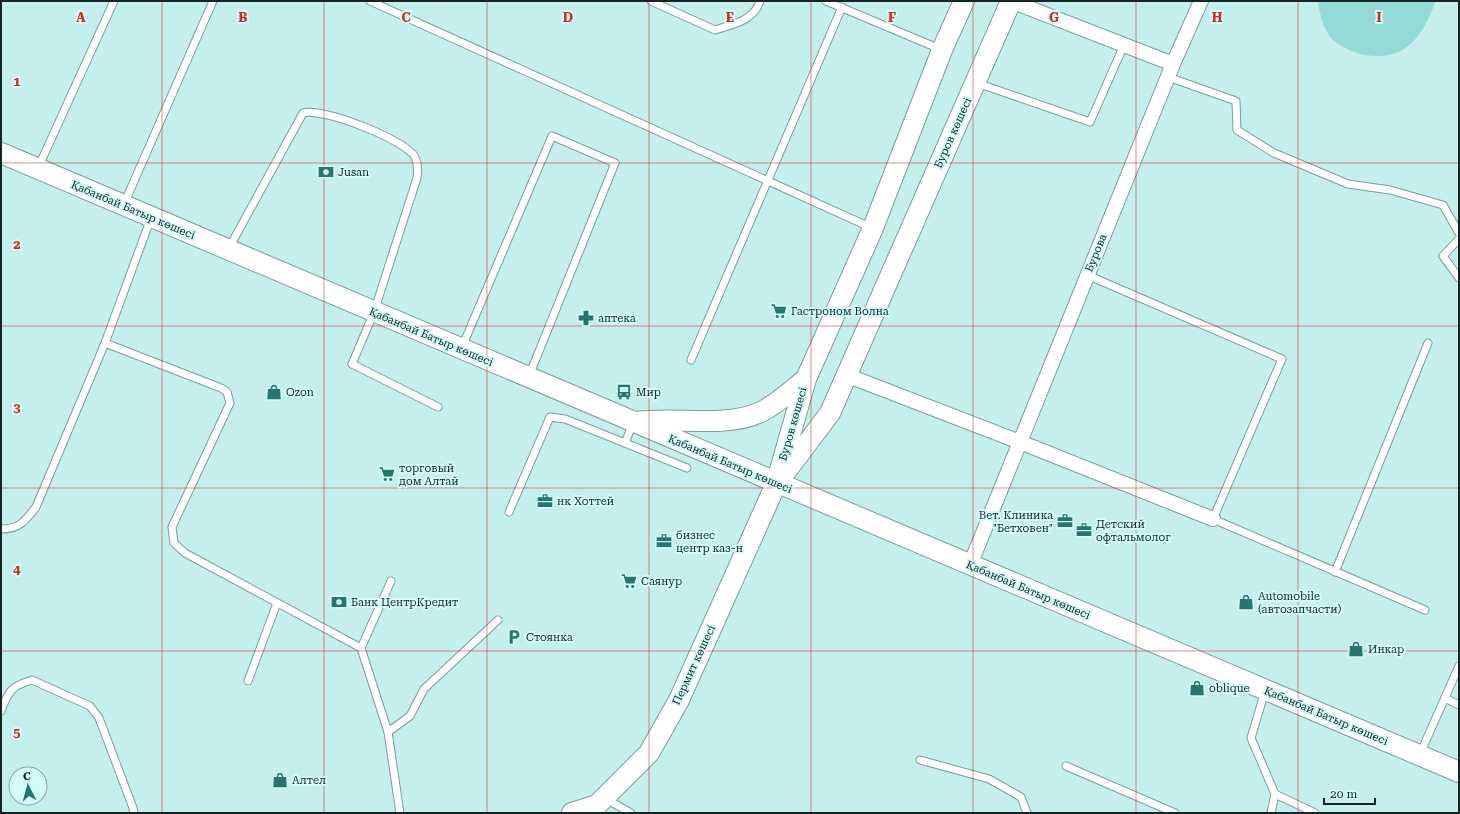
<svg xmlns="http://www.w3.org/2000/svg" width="1460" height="814" font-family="'Roboto Serif',serif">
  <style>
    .green { fill: #94dbd7 }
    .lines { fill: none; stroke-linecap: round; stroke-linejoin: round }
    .lane-casing { stroke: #779f9c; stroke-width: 9 }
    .street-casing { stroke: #779f9c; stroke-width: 16 }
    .secondary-casing { stroke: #779f9c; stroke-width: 22 }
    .lane { stroke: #fff; stroke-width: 7 }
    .street { stroke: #fff; stroke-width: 14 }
    .secondary { stroke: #fff; stroke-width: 20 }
    .grid { fill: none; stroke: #d62828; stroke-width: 1; stroke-opacity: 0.55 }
    .labels { text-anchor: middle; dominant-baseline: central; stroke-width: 4; stroke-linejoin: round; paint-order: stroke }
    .street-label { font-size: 11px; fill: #152524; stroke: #d1fcf9 }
    .poi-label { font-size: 11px; fill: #152524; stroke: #d1fcf9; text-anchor: start }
    .grid-label { font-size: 13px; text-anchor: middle; font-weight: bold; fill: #d62828; stroke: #d1fcf9; stroke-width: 4; stroke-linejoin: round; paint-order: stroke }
  </style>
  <rect width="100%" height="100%" fill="#c4efec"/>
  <path class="green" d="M 1318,1 L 1436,1 C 1429,18 1421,38 1404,49 C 1383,62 1352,56 1333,40 C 1324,32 1319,12 1318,1 Z"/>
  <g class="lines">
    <defs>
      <g id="lane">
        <path d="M 370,1 L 872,228"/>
        <path d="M 651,1 L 715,30 C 733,24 754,21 760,1"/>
        <path d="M 826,1 L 940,49"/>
        <path d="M 1168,77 L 1236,101 L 1237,130 L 1274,153 L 1348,184 L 1390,190 L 1443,205 L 1459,233"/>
        <path d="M 977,83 L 1090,122 L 1124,45"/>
        <path d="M 38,168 L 114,1"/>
        <path d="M 124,204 L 213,1"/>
        <path d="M 1459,239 L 1443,256 L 1459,278"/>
        <path d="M 229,248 L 303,113 C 322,107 406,140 415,157 C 418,164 418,172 417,178 L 374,312 L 352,364 L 438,407"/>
        <path d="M 1087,275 L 1282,359 L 1213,519 L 1425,610"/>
        <path d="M 105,343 L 221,388 L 227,392 L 230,403 L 172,527 L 174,543 L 185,553 L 361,648 L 388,732 L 400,813"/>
        <path d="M 462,347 L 552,136 L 615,163 L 529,376"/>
        <path d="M 691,360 L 842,7"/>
        <path d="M 625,443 L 687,468"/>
        <path d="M 509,512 L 550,417 L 565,419 L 625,443 L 633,423"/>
        <path d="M 1,529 C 20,529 25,521 36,507 L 105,343 L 151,218"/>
        <path d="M 1335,572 L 1428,343"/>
        <path d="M 361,648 L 391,581"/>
        <path d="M 248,681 L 277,603"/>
        <path d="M 1265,691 L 1251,738 L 1275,794 L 1271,813"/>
        <path d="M 1445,698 L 1459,705"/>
        <path d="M 1,711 C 8,692 11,686 32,680 L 90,706 L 99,718 L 133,808 L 134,813"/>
        <path d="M 388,732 L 410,716 L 424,689 L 498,620"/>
        <path d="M 1420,754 L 1459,666"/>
        <path d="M 920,760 L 989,779 L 1021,797 L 1027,813"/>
        <path d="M 1066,766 L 1175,813"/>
        <path d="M 1275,794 L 1315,813"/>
        <path d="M 606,799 L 631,813"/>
      </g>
      <g id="street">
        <path d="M 1011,1 L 1173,64 L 1020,442 L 1213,519"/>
        <path d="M 1173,64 L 1201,1"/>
        <path d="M 846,375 L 1020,442 L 970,565"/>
      </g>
      <g id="secondary">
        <path d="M 1,153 L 1459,772"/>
        <path d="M 636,422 C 677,416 723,429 761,412 C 777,404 792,390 806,379"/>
        <path d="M 784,474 L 830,413 L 1011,1"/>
        <path d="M 572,813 L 597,805 L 649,753 L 679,700 L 776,484 L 806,379 L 873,228 L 942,50 L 964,1"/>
      </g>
    </defs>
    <use href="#lane" class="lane-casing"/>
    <use href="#street" class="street-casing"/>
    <use href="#secondary" class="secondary-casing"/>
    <use href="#lane" class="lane"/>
    <use href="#street" class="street"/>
    <use href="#secondary" class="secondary"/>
  </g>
  <path class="grid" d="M 162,1 L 162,813M 324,1 L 324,813M 487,1 L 487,813M 649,1 L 649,813M 811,1 L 811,813M 973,1 L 973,813M 1136,1 L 1136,813M 1298,1 L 1298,813M 1,163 L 1459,163M 1,326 L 1459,326M 1,488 L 1459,488M 1,651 L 1459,651"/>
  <defs>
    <symbol id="bank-bare" viewBox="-9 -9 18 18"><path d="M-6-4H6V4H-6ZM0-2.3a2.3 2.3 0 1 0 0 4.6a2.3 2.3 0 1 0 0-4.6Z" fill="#297370" stroke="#d1fcf9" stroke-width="2.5" paint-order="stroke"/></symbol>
    <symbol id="supermarket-bare" viewBox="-9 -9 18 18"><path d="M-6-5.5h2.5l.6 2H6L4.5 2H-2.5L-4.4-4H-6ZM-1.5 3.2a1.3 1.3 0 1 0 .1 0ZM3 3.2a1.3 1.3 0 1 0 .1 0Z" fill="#297370" stroke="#d1fcf9" stroke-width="2.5" paint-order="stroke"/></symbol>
    <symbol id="pharmacy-bare" viewBox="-9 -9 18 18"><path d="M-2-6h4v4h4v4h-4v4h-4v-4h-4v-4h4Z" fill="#297370" stroke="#d1fcf9" stroke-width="2.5" paint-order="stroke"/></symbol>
    <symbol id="shop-bare" viewBox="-9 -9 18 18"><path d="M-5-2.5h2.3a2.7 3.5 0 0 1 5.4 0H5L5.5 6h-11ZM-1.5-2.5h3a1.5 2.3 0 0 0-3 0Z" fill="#297370" stroke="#d1fcf9" stroke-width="2.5" paint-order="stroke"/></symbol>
    <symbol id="bus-bare" viewBox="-9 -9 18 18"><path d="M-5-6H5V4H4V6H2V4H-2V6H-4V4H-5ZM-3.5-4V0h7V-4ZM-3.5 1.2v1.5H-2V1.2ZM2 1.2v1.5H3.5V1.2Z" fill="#297370" stroke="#d1fcf9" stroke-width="2.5" paint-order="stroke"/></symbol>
    <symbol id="office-bare" viewBox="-9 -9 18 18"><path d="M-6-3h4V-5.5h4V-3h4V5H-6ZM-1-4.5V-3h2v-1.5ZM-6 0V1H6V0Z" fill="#297370" stroke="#d1fcf9" stroke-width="2.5" paint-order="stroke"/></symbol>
    <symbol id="parking-bare" viewBox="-9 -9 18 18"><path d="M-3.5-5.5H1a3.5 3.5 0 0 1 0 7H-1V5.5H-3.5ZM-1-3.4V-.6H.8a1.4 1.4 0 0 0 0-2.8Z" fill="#297370" stroke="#d1fcf9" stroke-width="2.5" paint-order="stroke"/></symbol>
  </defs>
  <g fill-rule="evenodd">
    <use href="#bank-bare" x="315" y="161" width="22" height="22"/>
    <use href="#supermarket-bare" x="768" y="300" width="22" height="22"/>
    <use href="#pharmacy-bare" x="575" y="307" width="22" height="22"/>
    <use href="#shop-bare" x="263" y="381" width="22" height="22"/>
    <use href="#bus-bare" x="613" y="381" width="22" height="22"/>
    <use href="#supermarket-bare" x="376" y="463" width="22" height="22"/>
    <use href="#office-bare" x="534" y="490" width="22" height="22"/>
    <use href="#office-bare" x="1054" y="510" width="22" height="22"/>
    <use href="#office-bare" x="1073" y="519" width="22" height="22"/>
    <use href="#office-bare" x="653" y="530" width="22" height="22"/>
    <use href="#supermarket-bare" x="618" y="570" width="22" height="22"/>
    <use href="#bank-bare" x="328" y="591" width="22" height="22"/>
    <use href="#shop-bare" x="1235" y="591" width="22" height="22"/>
    <use href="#parking-bare" x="503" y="626" width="22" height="22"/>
    <use href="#shop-bare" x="1345" y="638" width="22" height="22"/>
    <use href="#shop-bare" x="1186" y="677" width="22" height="22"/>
    <use href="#shop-bare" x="269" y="769" width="22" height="22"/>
  </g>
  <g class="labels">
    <g class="street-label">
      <text transform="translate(953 133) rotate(-66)">Буров көшесі</text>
      <text transform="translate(133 210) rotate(23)">Қабанбай Батыр көшесі</text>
      <text transform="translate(1096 253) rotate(-68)">Бурова</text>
      <text transform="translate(431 337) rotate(23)">Қабанбай Батыр көшесі</text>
      <text transform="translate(793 424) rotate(-74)">Буров көшесі</text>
      <text transform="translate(730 464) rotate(23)">Қабанбай Батыр көшесі</text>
      <text transform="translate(1028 590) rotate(23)">Қабанбай Батыр көшесі</text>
      <text transform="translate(694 665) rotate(-65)">Пермит көшесі</text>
      <text transform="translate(1326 716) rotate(23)">Қабанбай Батыр көшесі</text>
    </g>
    <g class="poi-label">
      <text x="338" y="172">Jusan</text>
      <text x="791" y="311">Гастроном Волна</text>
      <text x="598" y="318">аптека</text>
      <text x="286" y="392">Ozon</text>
      <text x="636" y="392">Мир</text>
      <text x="399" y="468">торговый<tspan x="399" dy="13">дом Алтай</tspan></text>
      <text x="557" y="501">нк Хоттей</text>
      <text x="1053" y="515" text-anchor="end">Вет. Клиника<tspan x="1053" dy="13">"Бетховен"</tspan></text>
      <text x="1096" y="524">Детский<tspan x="1096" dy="13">офтальмолог</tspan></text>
      <text x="676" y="535">бизнес<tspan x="676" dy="13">центр каз-н</tspan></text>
      <text x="641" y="581">Саянур</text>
      <text x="1258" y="596">Automobile<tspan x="1258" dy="13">(автозапчасти)</tspan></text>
      <text x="351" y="602">Банк ЦентрКредит</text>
      <text x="526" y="637">Стоянка</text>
      <text x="1368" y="649">Инкар</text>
      <text x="1209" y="688">oblique</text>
      <text x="292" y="780">Алтел</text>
    </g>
  </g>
  <g class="grid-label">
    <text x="81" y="22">A</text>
    <text x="243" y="22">B</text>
    <text x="406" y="22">C</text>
    <text x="568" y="22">D</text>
    <text x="730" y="22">E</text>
    <text x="892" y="22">F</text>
    <text x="1054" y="22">G</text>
    <text x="1217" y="22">H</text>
    <text x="1379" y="22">I</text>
    <text x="17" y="86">1</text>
    <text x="17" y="249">2</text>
    <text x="17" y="412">3</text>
    <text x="17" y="574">4</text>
    <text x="17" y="737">5</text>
  </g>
  <rect width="1460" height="814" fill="none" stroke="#152524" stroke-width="4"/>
  <g transform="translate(28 786) rotate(354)"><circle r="19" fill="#d1fcf9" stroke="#86a6a4"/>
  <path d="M0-3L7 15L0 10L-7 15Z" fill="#297370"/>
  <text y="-6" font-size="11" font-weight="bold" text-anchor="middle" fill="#152524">С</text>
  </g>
  <path d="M1324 798v6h51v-6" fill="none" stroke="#152524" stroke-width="2"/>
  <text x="1330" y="798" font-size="12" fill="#152524" stroke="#d1fcf9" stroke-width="3" paint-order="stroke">20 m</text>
</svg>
